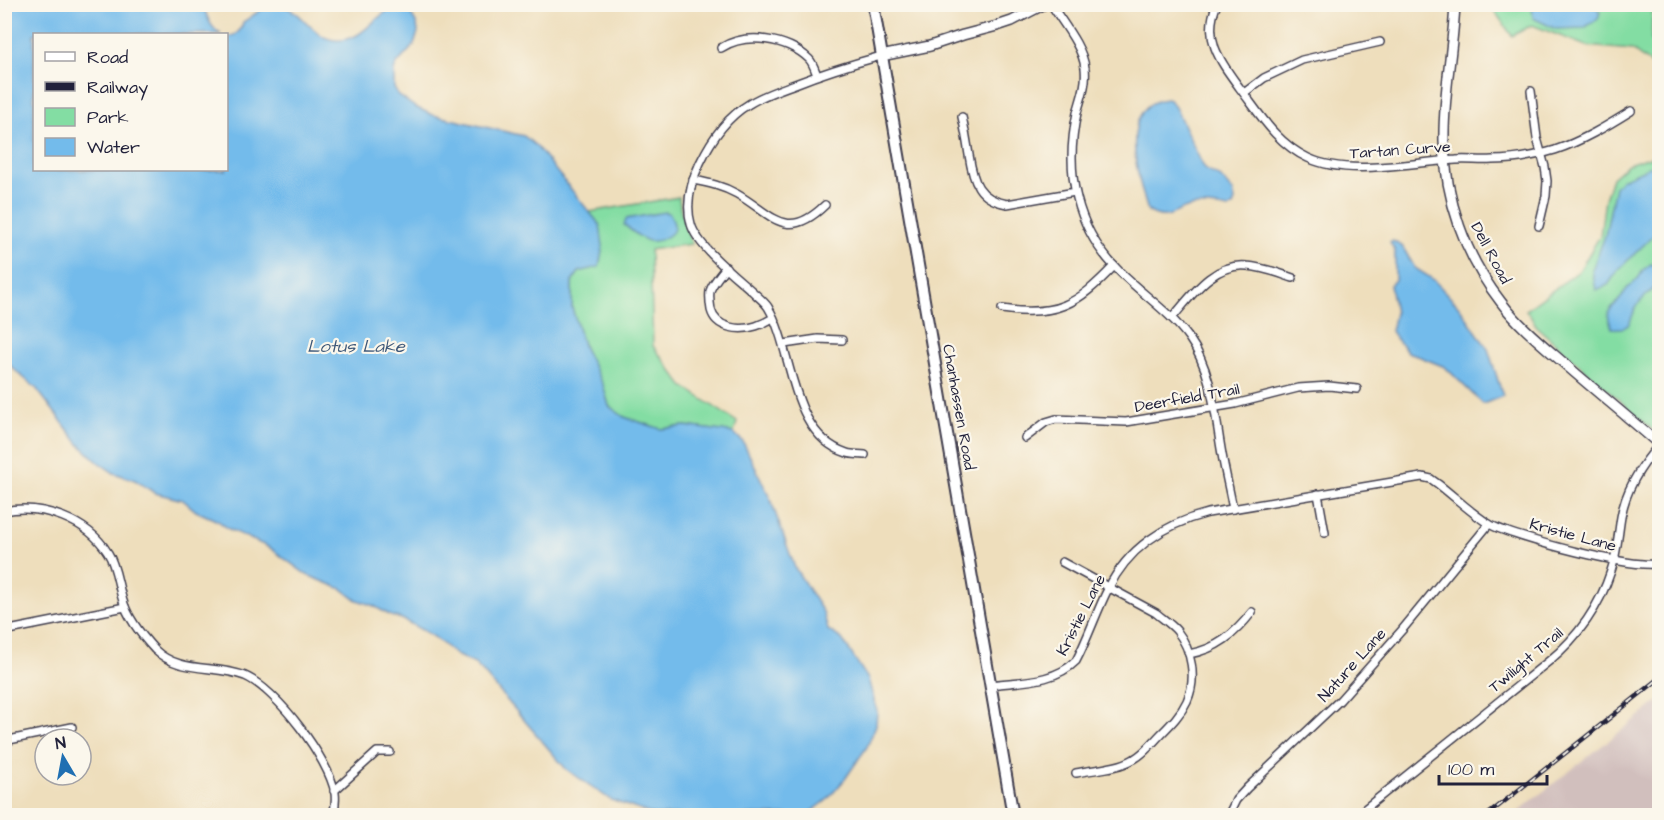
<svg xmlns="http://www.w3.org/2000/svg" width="1664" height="820" font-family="'Architects Daughter',sans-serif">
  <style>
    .industrial { fill: #d1bfbd }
    .green { fill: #83dda3; stroke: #52806f; stroke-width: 1.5 }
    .water { fill: #73bbeb; stroke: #4a6e93; stroke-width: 1.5 }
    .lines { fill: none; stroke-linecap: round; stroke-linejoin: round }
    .street-casing { stroke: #413e4e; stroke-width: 10 }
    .secondary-casing { stroke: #413e4e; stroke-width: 12 }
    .primary-casing { stroke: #413e4e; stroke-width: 14 }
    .street { stroke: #fff; stroke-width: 7 }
    .secondary { stroke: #fff; stroke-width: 9 }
    .primary { stroke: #fff; stroke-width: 10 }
    .rail-casing { stroke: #22223b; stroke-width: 4.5 }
    .rail { stroke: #fbf7ec; stroke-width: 2; stroke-dasharray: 7; stroke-linecap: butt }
    .labels { text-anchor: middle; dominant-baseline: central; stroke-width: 4.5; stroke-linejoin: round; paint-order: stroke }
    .street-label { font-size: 16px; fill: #22223b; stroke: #fbf7ec }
    .water-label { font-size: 18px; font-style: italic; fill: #3e5879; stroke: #fbf7ec }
  </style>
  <rect width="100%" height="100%" fill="#fbf7ec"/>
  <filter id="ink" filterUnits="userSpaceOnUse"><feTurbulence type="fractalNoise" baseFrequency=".0167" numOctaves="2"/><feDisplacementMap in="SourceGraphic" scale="12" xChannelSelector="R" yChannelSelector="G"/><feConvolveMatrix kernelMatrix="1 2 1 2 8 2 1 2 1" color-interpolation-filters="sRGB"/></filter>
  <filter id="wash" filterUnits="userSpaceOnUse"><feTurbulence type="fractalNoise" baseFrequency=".008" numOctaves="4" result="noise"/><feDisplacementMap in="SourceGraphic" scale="24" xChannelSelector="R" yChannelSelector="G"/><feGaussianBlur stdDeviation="1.35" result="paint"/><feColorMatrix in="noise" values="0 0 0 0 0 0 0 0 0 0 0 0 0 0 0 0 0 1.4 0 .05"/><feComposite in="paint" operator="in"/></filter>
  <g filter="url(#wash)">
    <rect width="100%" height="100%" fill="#eedebc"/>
    <path class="industrial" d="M 1659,701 L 1659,815 L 1514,815 L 1530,802 Z"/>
    <g class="green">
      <path d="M 1495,4 L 1653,5 L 1651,41 L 1659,43 L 1659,70 L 1632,50 L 1586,46 L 1532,25 L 1512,36 L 1493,9 Z"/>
      <path d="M 1659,154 L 1659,431 L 1654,431 L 1538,328 L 1526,310 L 1579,271 L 1600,236 L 1605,199 L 1612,178 L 1628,164 Z"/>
      <path d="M 679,197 C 680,214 685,228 692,244 L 650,250 L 653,346 L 683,386 L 737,422 L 734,433 L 685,426 L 661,429 L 624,417 L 609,406 L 603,385 L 584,348 L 572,308 L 572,282 L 579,272 L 600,225 L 589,212 Z"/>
    </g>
    <g class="water">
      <path d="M 5,4 L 203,5 C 207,16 210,28 221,34 L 34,34 L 34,170 L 226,170 L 227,37 C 236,35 241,32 243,22 C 250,18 264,6 271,5 C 274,4 277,6 281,6 C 308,10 315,52 353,37 C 372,30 384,1 408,9 L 417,25 L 418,32 L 414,45 L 396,65 L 394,71 L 394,88 L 398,95 L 415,107 L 433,115 L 524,136 L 536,146 L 600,225 L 603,246 L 599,267 L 579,272 L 572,282 L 572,308 L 584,348 L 603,385 L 609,406 L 624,417 L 661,429 L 685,426 L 722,431 L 734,433 L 743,442 L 770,498 L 795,568 L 823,612 L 828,630 L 842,639 L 868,679 L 877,711 L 876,725 L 867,747 L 845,779 L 827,800 L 807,815 L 654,815 L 611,800 L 566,769 L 482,671 L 475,664 L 456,655 L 437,639 L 429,634 L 402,619 L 391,616 L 374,606 L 355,599 L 342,589 L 307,575 L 270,548 L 229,529 L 218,521 L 196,511 L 183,500 L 155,493 L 135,480 L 114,473 L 98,462 L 79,444 L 36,388 L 18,373 L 5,360 Z"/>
      <path d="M 1532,5 L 1592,5 L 1600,11 L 1598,19 L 1584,28 L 1556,29 L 1533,18 Z"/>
      <path d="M 1167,99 L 1171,101 L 1176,109 L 1202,164 L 1206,170 L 1220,177 L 1233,191 L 1235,201 L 1233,206 L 1229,209 C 1218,207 1208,205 1196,206 C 1175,207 1170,225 1148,211 C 1138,180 1116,103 1167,99 Z"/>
      <path d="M 1654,165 L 1659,165 L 1659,230 L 1618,270 L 1608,285 L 1596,290 L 1592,270 L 1605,236 L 1615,187 L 1622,179 Z"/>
      <path d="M 665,212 L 670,214 C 672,218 675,224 674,228 C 673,237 656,242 649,241 C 640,239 631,230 624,225 L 626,219 Z"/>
      <path d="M 1393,241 L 1402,246 L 1415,268 L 1434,280 L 1460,308 L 1469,321 L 1488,349 L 1503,396 L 1483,404 L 1445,367 L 1408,352 L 1395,337 L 1391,331 L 1395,313 L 1390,285 L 1395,280 L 1395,250 L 1390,243 Z"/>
      <path d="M 1651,264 L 1657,267 L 1658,275 C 1654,280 1656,283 1653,288 C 1649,294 1641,299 1637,306 C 1628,319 1635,330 1612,328 C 1604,309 1610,311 1621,298 C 1623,296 1624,292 1626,290 C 1632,283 1640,280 1642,271 Z"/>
    </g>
  </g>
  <g filter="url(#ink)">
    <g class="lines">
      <defs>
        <g id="street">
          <path d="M 1051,4 C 1062,22 1083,47 1085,68 C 1087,84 1081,98 1077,113 C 1071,141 1070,171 1077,198 C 1084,226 1099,252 1120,272 C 1143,295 1170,312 1189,338 C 1214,373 1215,419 1223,460 C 1226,476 1230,493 1233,509"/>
          <path d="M 1217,4 C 1202,38 1220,61 1239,87 C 1259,113 1276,143 1308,158 C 1349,177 1411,162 1456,160 C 1468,159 1480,161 1492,160 C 1513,160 1535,156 1555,150 C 1582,141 1607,126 1631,111"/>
          <path d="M 721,48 C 746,32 787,38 809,59 C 813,63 815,70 817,75"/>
          <path d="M 1531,91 L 1537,138 L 1545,167 L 1547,181 L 1546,196 L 1539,226"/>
          <path d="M 1244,93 L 1264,78 L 1302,60 L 1380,42"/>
          <path d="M 962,117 C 965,129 967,142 969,155 C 973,181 978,199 1007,204 L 1075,192"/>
          <path d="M 693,180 C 709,183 723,186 737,194 C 772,214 786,243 825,205"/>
          <path d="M 726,267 C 721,274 713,282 710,291 C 709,298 710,304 711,310 C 716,329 740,331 756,326 C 762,324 768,321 773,318"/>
          <path d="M 1002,309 C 1056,317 1077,305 1114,266"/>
          <path d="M 1172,318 C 1192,295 1213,263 1247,266 C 1263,267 1278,273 1293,278"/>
          <path d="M 784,344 L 818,339 L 842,340"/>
          <path d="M 1025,438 L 1046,422 L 1056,419 L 1126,422 L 1235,404 L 1298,388 L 1329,386 L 1357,389"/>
          <path d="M 865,455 C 859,454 853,455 847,453 C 789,435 794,350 768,307 C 764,301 757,296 752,291 C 734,275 697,246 691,224 C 685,203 691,182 700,163 C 711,140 727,117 749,104 C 763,95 779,90 795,84 C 823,73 852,64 881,56"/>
          <path d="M 1318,494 L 1325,533"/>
          <path d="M 4,511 C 41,503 88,520 108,553 C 116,565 118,586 123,601 C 128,618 143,637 155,650 C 180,674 215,664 245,676 C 277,690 329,759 335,793 C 336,801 335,808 333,816"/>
          <path d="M 1062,562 L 1156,613 C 1163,619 1171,624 1177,631 C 1192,650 1197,679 1187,701 C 1181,714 1171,724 1161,734 C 1153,742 1145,753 1134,759 C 1117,769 1095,769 1076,773"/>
          <path d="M 4,631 L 125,607"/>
          <path d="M 1189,654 C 1217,649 1235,634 1252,612"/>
          <path d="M 991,685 C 1020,681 1054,683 1076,661 C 1088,638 1096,613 1108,589 C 1128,548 1165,524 1208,513 L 1422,477 L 1431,479 L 1438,484 C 1455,497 1471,513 1489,524 C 1512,537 1638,571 1660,563"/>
          <path d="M 4,741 L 72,727"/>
          <path d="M 334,791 L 377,752 L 390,752"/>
          <path d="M 132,816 L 133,815"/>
          <path d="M 1228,816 L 1236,800 L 1247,788 L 1340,700 L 1402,630 L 1489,524"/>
          <path d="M 1356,816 L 1549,661 C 1578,637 1599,608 1611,571 C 1617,554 1618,535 1621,517 C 1626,488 1641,465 1660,444"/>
        </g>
        <g id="secondary">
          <path d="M 1455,4 C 1453,50 1443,95 1444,141 C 1445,199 1465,256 1501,302 C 1519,326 1543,345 1566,365 C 1597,392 1629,418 1660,445"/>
          <path d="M 881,56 L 930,46 L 963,35 L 997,26 L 1012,21 L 1045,4"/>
        </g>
        <path id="primary" d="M 873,4 L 1013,816"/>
      </defs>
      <use href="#street" class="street-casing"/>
      <use href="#secondary" class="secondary-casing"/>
      <use href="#primary" class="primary-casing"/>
      <use href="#street" class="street"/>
      <use href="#secondary" class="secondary"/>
      <use href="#primary" class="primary"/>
      <defs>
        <path id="rail" d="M 1486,816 L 1660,678"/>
      </defs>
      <use href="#rail" class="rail-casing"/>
      <use href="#rail" class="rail"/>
    </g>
  </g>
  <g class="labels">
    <g class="street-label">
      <text transform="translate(1400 150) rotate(-4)">Tartan Curve</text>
      <text transform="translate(1491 253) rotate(62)">Dell Road</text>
      <text transform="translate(1187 398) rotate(-10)">Deerfield Trail</text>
      <text transform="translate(959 407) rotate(80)">Chanhassen Road</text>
      <text transform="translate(1573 535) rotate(15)">Kristie Lane</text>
      <text transform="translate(1081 615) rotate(-63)">Kristie Lane</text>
      <text transform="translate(1526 660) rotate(-40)">Twilight Trail</text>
      <text transform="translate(1352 665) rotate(-48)">Nature Lane</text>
    </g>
    <g class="water-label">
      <text x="356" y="346">Lotus Lake</text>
    </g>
  </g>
  <rect width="1664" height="820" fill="none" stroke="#fbf7ec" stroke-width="24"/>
  <rect x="33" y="33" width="195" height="138" fill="#fbf7ec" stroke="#a4a2a5" stroke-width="1.5"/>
  <rect x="45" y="52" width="30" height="9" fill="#ffffff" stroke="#a4a2a5" stroke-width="1.5"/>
  <text x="87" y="63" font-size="18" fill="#22223b">Road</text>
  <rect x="45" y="82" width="30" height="9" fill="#22223b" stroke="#a4a2a5" stroke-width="1.5"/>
  <text x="87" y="93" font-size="18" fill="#22223b">Railway</text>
  <rect x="45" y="108" width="30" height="18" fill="#83dda3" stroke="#a4a2a5" stroke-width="1.5"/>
  <text x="87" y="123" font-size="18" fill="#22223b">Park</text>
  <rect x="45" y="138" width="30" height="18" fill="#73bbeb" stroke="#a4a2a5" stroke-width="1.5"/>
  <text x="87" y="153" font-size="18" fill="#22223b">Water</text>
  <g transform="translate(63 757) rotate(350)"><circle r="28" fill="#fbf7ec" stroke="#a4a2a5" stroke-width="1.5"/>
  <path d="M0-4.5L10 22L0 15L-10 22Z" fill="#1f6fb2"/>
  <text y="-9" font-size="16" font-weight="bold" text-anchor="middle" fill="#22223b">N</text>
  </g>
  <path d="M1439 775v9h108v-9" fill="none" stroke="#22223b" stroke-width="3"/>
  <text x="1448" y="775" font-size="18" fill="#22223b" stroke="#fbf7ec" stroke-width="4.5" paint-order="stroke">100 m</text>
</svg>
